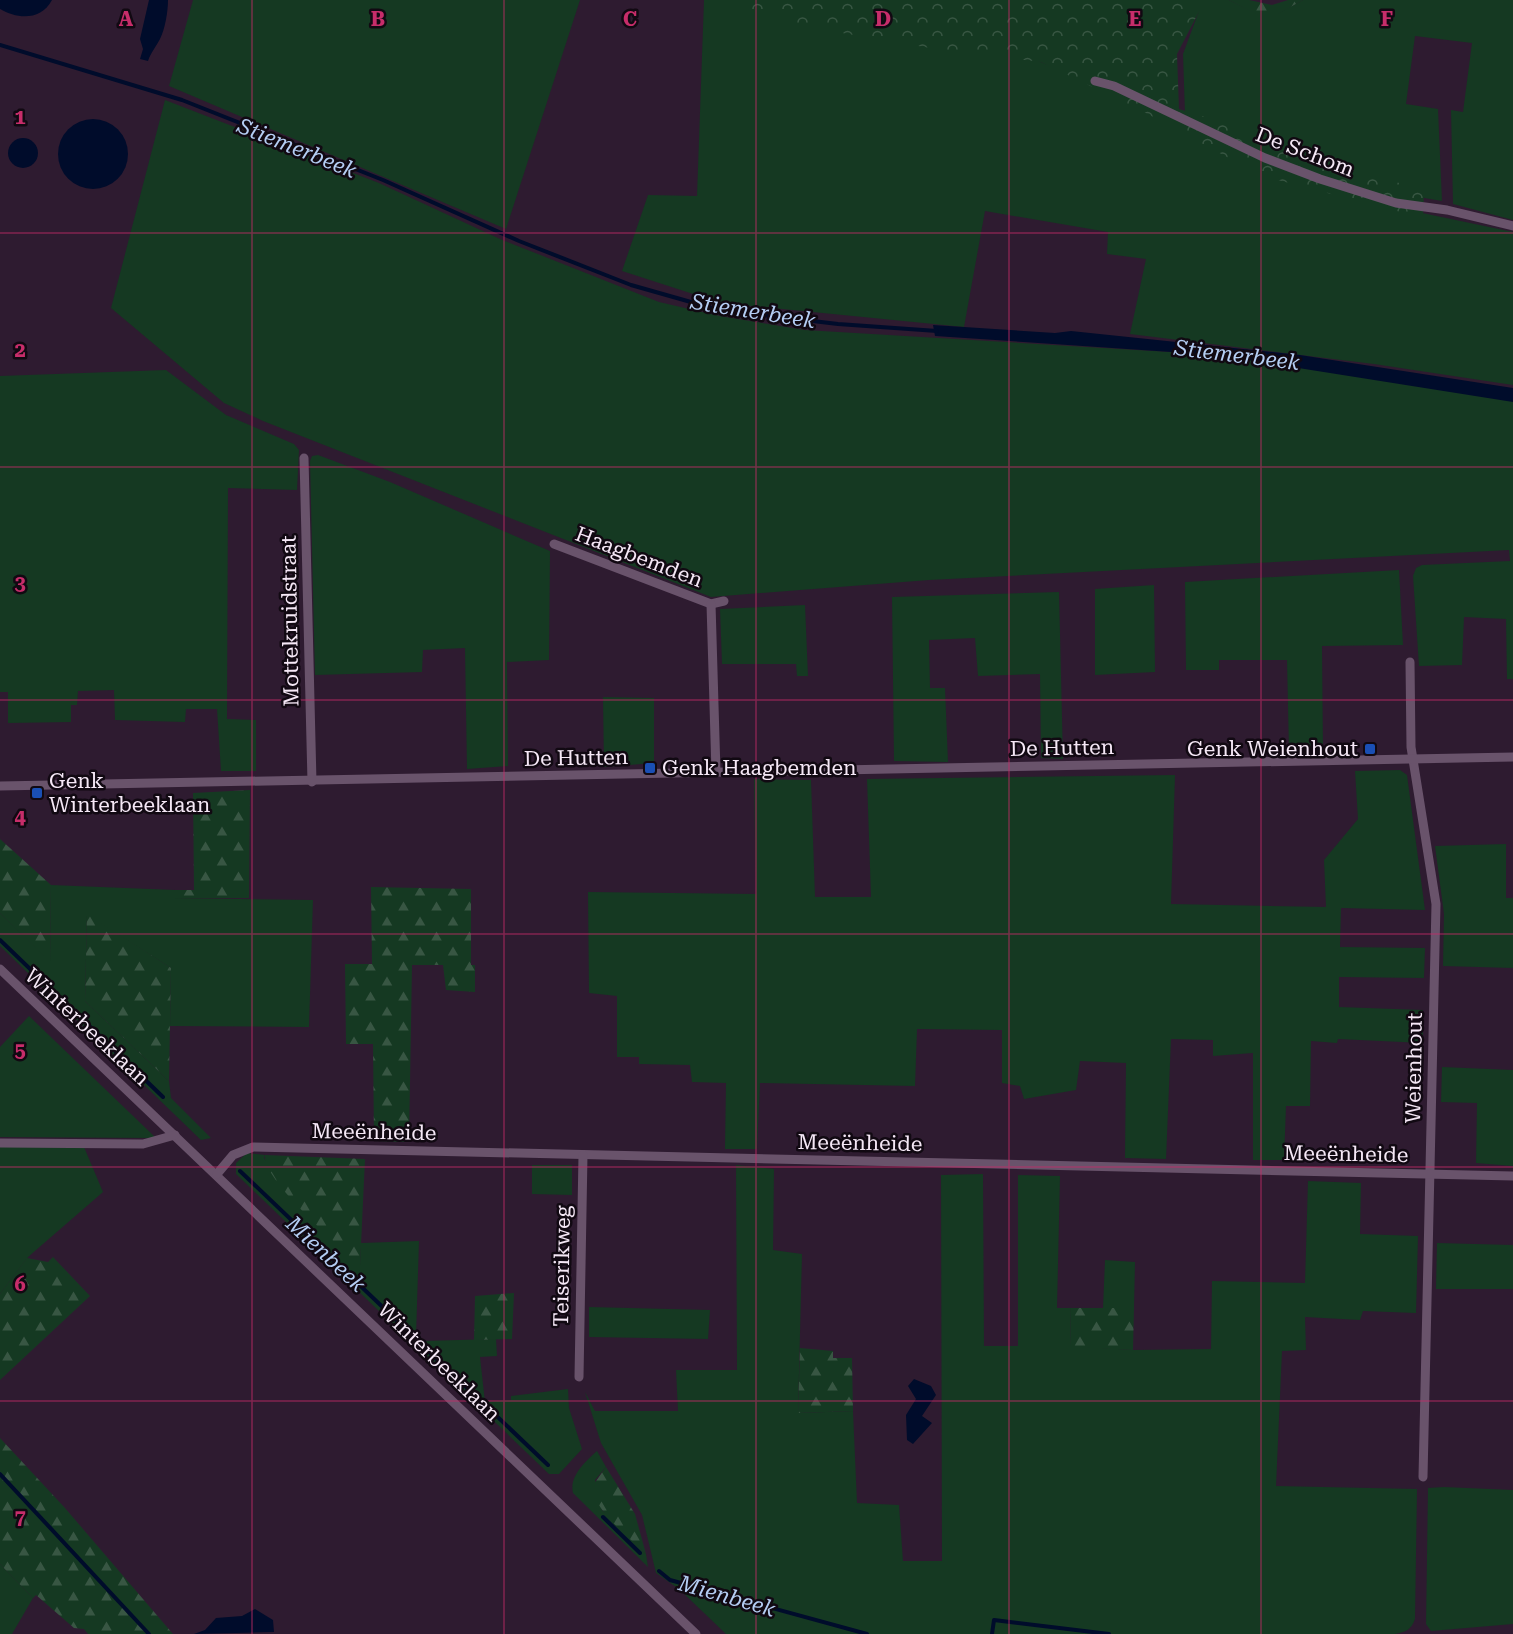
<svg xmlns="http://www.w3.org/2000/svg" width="1513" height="1634" font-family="'Roboto Serif',serif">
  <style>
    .grass { fill: #153922 }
    .forest { fill: url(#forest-firs) }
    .park { fill: url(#park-crowns) }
    .water { fill: #000c2b }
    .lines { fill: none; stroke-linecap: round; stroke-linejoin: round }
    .stream { stroke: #000c2b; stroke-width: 4 }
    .street { stroke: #69536b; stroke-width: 9 }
    .grid { fill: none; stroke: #c72d6a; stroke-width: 1.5; stroke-opacity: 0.55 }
    .transit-dot { fill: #1a4fb4; stroke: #110912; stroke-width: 2 }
    .labels { text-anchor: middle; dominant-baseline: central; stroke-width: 5; stroke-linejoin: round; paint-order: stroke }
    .street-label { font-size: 21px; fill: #f5e8f6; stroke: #110912 }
    .poi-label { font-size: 21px; fill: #f5e8f6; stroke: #110912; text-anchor: start }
    .water-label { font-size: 22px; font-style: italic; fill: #b4cdf3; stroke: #110912 }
    .grid-label { font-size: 20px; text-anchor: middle; font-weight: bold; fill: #c72d6a; stroke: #110912; stroke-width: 5; stroke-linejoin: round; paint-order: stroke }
  </style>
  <defs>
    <pattern id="forest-firs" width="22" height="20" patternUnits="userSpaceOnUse" patternTransform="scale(1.5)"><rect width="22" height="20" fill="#153922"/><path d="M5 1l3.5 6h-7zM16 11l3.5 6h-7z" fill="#385643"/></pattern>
    <pattern id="park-crowns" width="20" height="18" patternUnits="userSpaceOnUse" patternTransform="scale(1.5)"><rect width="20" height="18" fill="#153922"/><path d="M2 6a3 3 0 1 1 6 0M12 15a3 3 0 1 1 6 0" fill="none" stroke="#385643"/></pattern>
  </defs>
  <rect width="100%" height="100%" fill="#2e1b30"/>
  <g class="grass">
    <path d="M 193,0 L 580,0 L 506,229 L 169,86 Z"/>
    <path d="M 704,0 L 834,0 L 1006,48 L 1408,210 L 1513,232 L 1513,385 L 1374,364 L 1130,334 L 1146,259 L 1107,254 L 1108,232 L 985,211 L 964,327 L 721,303 L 622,271 L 648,195 L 697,196 Z"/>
    <path d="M 1203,0 L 1229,0 L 1267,19 L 1303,0 L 1513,0 L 1513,220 L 1453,204 L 1451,110 L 1463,112 L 1472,43 L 1415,36 L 1406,104 L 1438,109 L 1442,201 L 1389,192 L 1185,114 L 1183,54 Z"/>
    <path d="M 165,100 L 379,183 L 500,239 L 659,302 L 720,316 L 805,330 L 1220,355 L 1513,398 L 1513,679 L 1507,679 L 1506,619 L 1464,617 L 1462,665 L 1419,666 L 1413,576 L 1416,568 L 1422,565 L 1510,561 L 1509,550 L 929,580 L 711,597 L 263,421 L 224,403 L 111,308 Z"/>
    <path d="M 166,370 L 226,415 L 294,444 L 299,450 L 297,490 L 228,488 L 227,719 L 256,720 L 256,771 L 221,771 L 217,709 L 186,709 L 185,722 L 115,720 L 114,690 L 78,691 L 77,705 L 71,705 L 71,722 L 8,723 L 8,692 L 0,692 L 0,376 Z"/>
    <path d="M 318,455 L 390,482 L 550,551 L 549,660 L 507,662 L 508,766 L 467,769 L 465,648 L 423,650 L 422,672 L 315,675 L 310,461 L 312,456 Z"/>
    <path d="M 1399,570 L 1403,645 L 1322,646 L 1323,751 L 1289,751 L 1287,660 L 1219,660 L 1219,670 L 1186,670 L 1185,582 Z"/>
    <path d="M 1154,585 L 1155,672 L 1095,675 L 1095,589 Z"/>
    <path d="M 1059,592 L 1063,759 L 1041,758 L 1040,674 L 978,676 L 975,638 L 929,640 L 930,688 L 945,688 L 948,762 L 894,761 L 892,597 Z"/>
    <path d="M 805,605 L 808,676 L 797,676 L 796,664 L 722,664 L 720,609 Z"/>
    <path d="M 603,697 L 654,698 L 654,763 L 604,767 Z"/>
    <path d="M 1400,770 L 1407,775 L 1425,910 L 1341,908 L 1340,947 L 1425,948 L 1424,978 L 1339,977 L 1339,1007 L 1423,1010 L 1423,1043 L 1338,1039 L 1337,1043 L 1311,1041 L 1310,1106 L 1286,1106 L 1284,1160 L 1253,1160 L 1253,1053 L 1213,1056 L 1213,1040 L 1171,1039 L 1166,1159 L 1125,1158 L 1126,1063 L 1080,1061 L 1076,1090 L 1024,1099 L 1020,1086 L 1002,1083 L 1002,1030 L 917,1029 L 915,1086 L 760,1083 L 757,1149 L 725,1149 L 726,1083 L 692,1082 L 690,1065 L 639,1064 L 639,1057 L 617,1057 L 617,996 L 589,993 L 588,892 L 756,894 L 754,779 L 811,780 L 815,897 L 871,897 L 867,779 L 1175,775 L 1171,904 L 1326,907 L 1324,860 L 1358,819 L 1355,771 Z"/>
    <path d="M 1506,844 L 1506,898 L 1513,898 L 1513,968 L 1443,966 L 1444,914 L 1435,846 Z"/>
    <path d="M 51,885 L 175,890 L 175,898 L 313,900 L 309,1027 L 170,1026 L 171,968 L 87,915 L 85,1001 L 169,1081 L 171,1098 L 211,1138 L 201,1140 L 0,946 L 0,913 L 50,961 Z"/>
    <path d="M 29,1016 L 156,1138 L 0,1137 L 0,1047 Z"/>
    <path d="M 1442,1067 L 1513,1070 L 1513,1166 L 1476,1163 L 1477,1103 L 1441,1102 Z"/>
    <path d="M 0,1147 L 84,1147 L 103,1192 L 28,1257 L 0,1294 Z"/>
    <path d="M 247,1153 L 265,1155 L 264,1158 L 360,1265 L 361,1243 L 419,1241 L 416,1336 L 422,1341 L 496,1339 L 497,1356 L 480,1357 L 485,1402 L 511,1400 L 511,1396 L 568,1389 L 569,1408 L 582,1449 L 559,1474 L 549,1474 L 236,1174 L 236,1163 Z"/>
    <path d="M 532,1165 L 572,1165 L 572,1195 L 532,1194 Z"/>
    <path d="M 736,1165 L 774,1169 L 773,1250 L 802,1254 L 798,1413 L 853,1411 L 857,1503 L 899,1505 L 903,1561 L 942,1561 L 941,1175 L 983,1174 L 984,1346 L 1018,1346 L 1018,1175 L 1060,1176 L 1057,1308 L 1071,1308 L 1070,1346 L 1133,1350 L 1211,1349 L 1212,1281 L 1305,1283 L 1308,1181 L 1361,1183 L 1360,1234 L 1418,1236 L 1416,1313 L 1363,1311 L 1360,1320 L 1305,1317 L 1306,1350 L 1282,1351 L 1276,1486 L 1417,1489 L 1415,1619 C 1411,1630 1406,1632 1395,1634 L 726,1634 L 679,1589 L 656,1573 L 642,1515 L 601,1443 L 585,1392 L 595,1411 L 678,1411 L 676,1370 L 737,1370 Z"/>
    <path d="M 1437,1243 L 1513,1245 L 1513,1289 L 1436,1289 Z"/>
    <path d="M 1105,1260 L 1135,1262 L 1134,1308 L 1103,1308 Z"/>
    <path d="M 589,1307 L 710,1310 L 708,1339 L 589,1337 Z"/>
    <path d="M 597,1451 L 606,1467 L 595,1480 L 602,1510 L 646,1554 L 648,1567 L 573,1493 C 569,1476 585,1462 597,1451 Z"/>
    <path d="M 1444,1487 L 1513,1490 L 1513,1624 L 1431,1631 L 1426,1624 L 1428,1488 Z"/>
    <path d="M 0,1564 L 33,1598 L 12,1634 L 0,1634 Z"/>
  </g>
  <g class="forest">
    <path d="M 1229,0 L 1249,0 L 1272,5 L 1288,0 L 1303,0 L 1267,20 Z"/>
    <path d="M 250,790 L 249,898 L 174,898 L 175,890 L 194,890 L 193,793 Z"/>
    <path d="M 0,839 L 51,885 L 50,962 L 0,913 Z"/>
    <path d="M 371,887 L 471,889 L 471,965 L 475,965 L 475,992 L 446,990 L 443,965 L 412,965 L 409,1142 L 374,1141 L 373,1044 L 346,1044 L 345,964 L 372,964 Z"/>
    <path d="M 87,914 L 171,968 L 169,1081 L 85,1001 Z"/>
    <path d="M 265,1155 L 365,1159 L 360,1266 C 340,1246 263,1181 265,1155 Z"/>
    <path d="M 53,1257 L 90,1296 L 0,1380 L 0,1294 L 27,1258 L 48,1262 Z"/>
    <path d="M 514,1293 L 512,1339 L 474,1340 L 475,1296 Z"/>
    <path d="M 1071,1308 L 1134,1308 L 1133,1350 L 1070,1347 Z"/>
    <path d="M 800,1348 L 833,1351 L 833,1358 L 852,1358 L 853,1411 L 798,1413 Z"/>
    <path d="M 0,1438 L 65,1508 L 173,1634 L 88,1634 L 84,1629 L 74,1628 L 36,1595 L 33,1598 L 0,1564 Z"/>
    <path d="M 606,1467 L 635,1514 L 646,1554 C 627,1535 599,1515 591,1488 Z"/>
  </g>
  <path class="park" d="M 724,0 L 1205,0 L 1177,54 L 1179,109 L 1211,119 L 1272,147 L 1424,190 L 1423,218 L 1262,176 L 1144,112 L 1041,62 L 936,49 L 801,26 Z"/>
  <g class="water">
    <path d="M 0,0 L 52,0 C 41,21 17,19 0,9 Z"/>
    <path d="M 149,0 L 168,0 C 168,12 165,29 160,39 C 156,47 151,52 148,61 L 140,59 L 143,49 L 140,39 Z"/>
    <circle cx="93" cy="154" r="35"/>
    <circle cx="23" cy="153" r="15"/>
    <path d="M 933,325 L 1055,333 L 1071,331 L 1300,355 L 1513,388 L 1513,402 L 1216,355 L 935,336 Z"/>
    <path d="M 914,1379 L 931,1386 L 936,1395 L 922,1416 L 932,1423 L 913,1444 L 907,1440 L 906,1415 L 916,1399 L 908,1386 Z"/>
    <path d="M 255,1609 L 273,1620 L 274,1632 L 194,1634 L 205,1630 L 216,1618 L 242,1616 Z"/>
  </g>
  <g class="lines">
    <g class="stream">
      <path d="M 0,45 L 182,100 L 383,180 L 519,241 L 631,285 L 719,310 L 838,324 L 937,331"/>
      <path d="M 0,940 L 163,1097"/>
      <path d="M 240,1171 L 413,1336"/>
      <path d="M 420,1343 L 548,1465"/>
      <path d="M 0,1474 L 149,1634"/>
      <path d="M 603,1517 L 640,1553"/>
      <path d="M 659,1571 L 670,1580 L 867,1634"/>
      <path d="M 992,1634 L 994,1620 L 1109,1634"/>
    </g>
    <g class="street">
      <path d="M 1095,81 L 1114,86 L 1265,158 L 1320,179 L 1396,203 L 1447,210 L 1513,226"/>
      <path d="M 304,458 L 312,782"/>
      <path d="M 554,544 L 711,604 L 724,601"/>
      <path d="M 711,604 L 716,772"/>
      <path d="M 1410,662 L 1411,747 L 1436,904 L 1423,1477"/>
      <path d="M 0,786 L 1513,757"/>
      <path d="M 0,969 L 696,1634"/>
      <path d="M 0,1143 L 143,1144 L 175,1135"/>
      <path d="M 217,1174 L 233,1155 L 253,1147 L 1513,1176"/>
      <path d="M 579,1377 L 583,1155"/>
    </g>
  </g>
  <path class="grid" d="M 252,0 L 252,1634M 504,0 L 504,1634M 756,0 L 756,1634M 1009,0 L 1009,1634M 1261,0 L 1261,1634M 0,233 L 1513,233M 0,467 L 1513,467M 0,700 L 1513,700M 0,934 L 1513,934M 0,1167 L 1513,1167M 0,1401 L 1513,1401"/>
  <g class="transit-dot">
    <rect x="1364" y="743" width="12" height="12" rx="3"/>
    <rect x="644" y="762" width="12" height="12" rx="3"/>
    <rect x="31" y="787" width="12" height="12" rx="3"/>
  </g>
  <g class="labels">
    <g class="street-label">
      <text transform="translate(1305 152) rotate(21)">De Schom</text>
      <text transform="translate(639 557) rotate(21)">Haagbemden</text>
      <text transform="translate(290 621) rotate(-91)">Mottekruidstraat</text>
      <text transform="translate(1062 748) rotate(-1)">De Hutten</text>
      <text transform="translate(576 758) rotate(-1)">De Hutten</text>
      <text transform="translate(87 1027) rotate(43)">Winterbeeklaan</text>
      <text transform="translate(1414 1068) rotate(-89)">Weienhout</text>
      <text transform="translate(374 1132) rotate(1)">Meeënheide</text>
      <text transform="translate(860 1143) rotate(1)">Meeënheide</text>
      <text transform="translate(1346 1154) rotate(1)">Meeënheide</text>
      <text transform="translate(562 1266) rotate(-89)">Teiserikweg</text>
      <text transform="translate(439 1362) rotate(44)">Winterbeeklaan</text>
    </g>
    <g class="poi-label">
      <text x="1358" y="749" text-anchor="end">Genk Weienhout</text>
      <text x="662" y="768">Genk Haagbemden</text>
      <text x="49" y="781">Genk<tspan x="49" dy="24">Winterbeeklaan</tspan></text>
    </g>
    <g class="water-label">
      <text transform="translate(297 148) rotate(22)">Stiemerbeek</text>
      <text transform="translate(753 311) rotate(9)">Stiemerbeek</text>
      <text transform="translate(1237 355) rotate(7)">Stiemerbeek</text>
      <text transform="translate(326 1254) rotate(43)">Mienbeek</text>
      <text transform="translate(727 1596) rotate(16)">Mienbeek</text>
    </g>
  </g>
  <g class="grid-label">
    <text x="126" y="26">A</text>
    <text x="378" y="26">B</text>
    <text x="630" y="26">C</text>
    <text x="883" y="26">D</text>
    <text x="1135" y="26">E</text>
    <text x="1387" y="26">F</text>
    <text x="20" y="124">1</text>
    <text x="20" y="357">2</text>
    <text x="20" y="590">3</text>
    <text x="20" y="824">4</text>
    <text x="20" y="1057">5</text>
    <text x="20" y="1291">6</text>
    <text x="20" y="1524">7</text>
  </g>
</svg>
